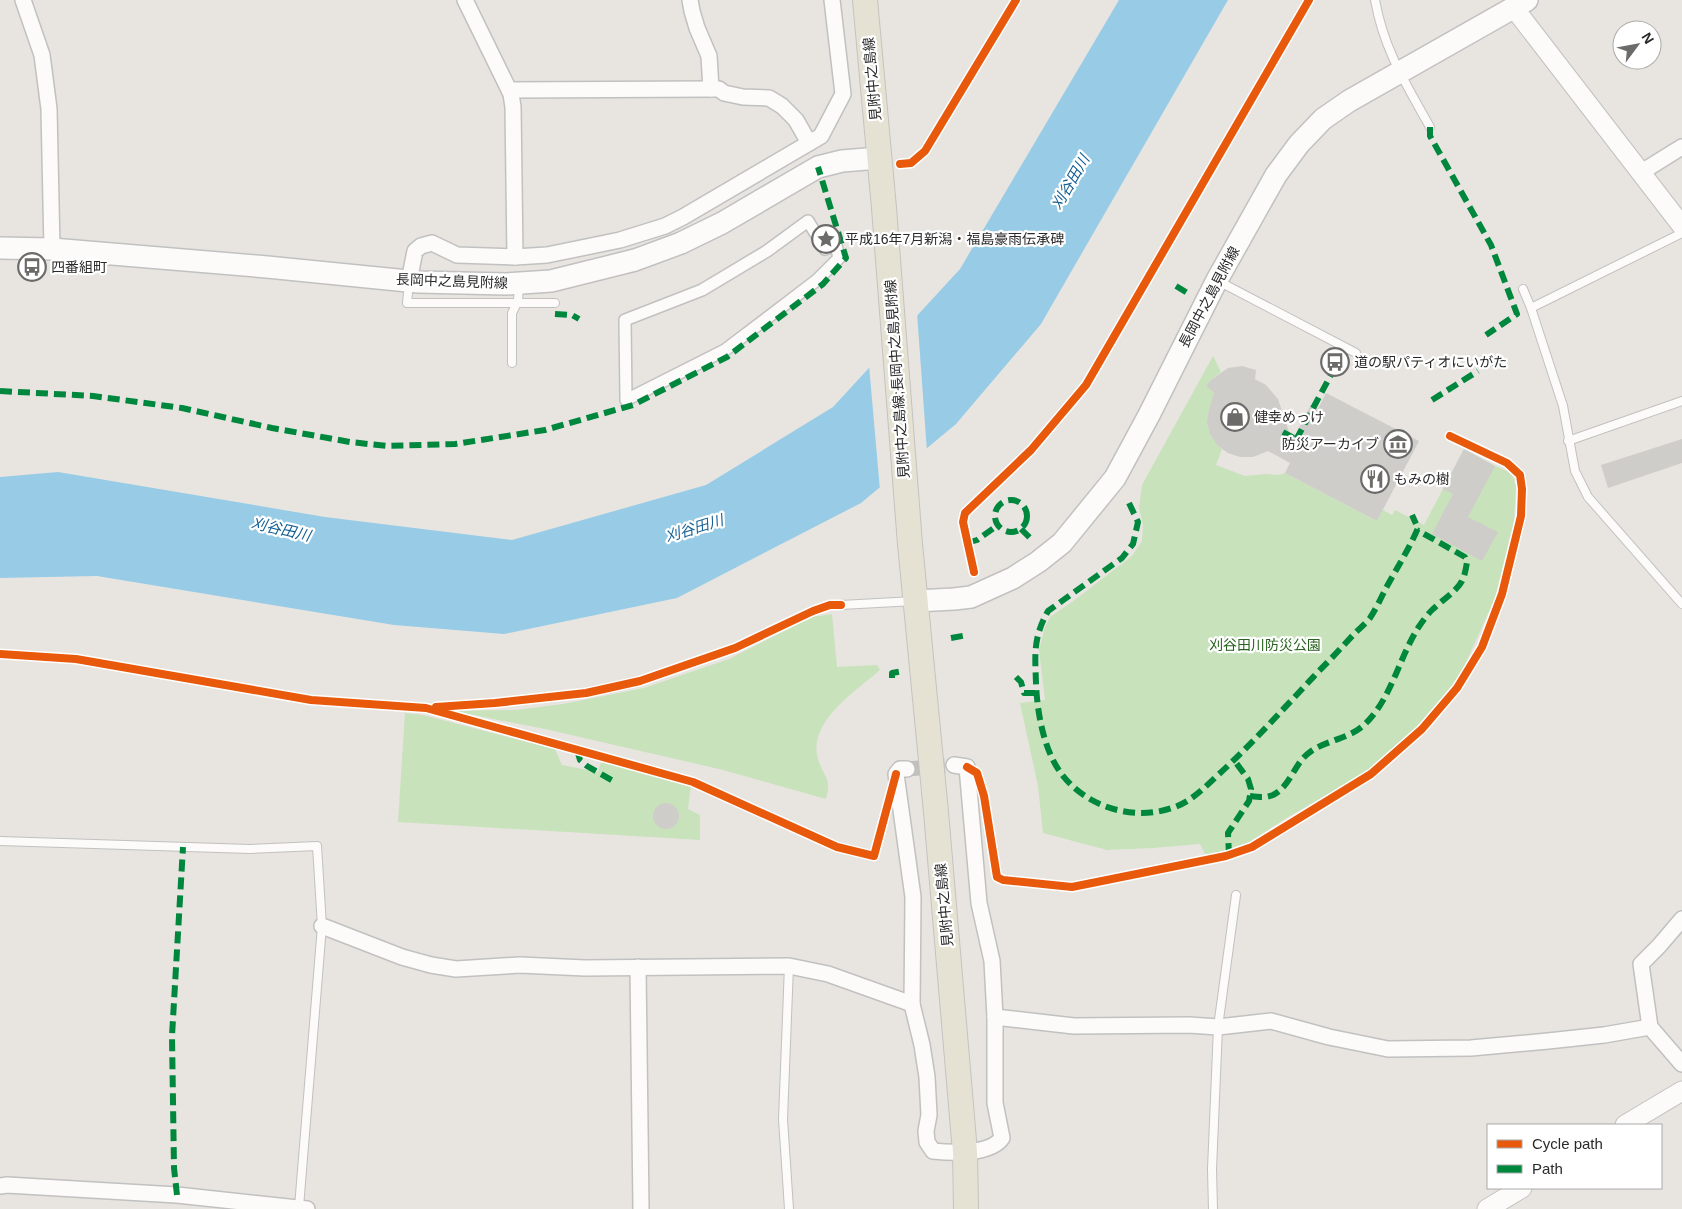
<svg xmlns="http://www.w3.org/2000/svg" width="1682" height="1209" font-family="Arial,'Noto Sans JP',sans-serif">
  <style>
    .green { fill: #c8e2bb }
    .water { fill: #98cce6 }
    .pier { fill: #e8e5e0 }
    .building { fill: #cfcdc9 }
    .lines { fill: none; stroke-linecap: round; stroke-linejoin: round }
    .minor-tunnel { stroke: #c2c0bc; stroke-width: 15; stroke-dasharray: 15 8; stroke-linecap: butt }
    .service-casing { stroke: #c1c1c1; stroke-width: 10 }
    .pedestrian-casing { stroke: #c1c1c1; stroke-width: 14 }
    .minor-casing { stroke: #c1c1c1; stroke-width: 18 }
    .tertiary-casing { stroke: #c1c1c1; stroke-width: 21 }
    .secondary-casing { stroke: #c1c1c1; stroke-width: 24 }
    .primary-casing { stroke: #c4c3c1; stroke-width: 26 }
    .service { stroke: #fcfbfa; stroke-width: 8 }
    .pedestrian { stroke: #fcfbfa; stroke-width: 11 }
    .minor { stroke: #fcfbfa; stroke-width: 15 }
    .tertiary { stroke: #fcfbfa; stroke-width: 19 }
    .secondary { stroke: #fcfbfa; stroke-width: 21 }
    .primary { stroke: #e5e2d4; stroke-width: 24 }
    .quiet { stroke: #00873e; stroke-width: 6; stroke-dasharray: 12 6; stroke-linecap: butt }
    .cycleway-casing { stroke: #fff; stroke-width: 11 }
    .cycleway { stroke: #e8590c; stroke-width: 8 }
    .labels { text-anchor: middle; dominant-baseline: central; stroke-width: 4.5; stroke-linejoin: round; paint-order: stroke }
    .street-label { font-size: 14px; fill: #2a2a2a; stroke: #fff }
    .poi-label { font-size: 14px; fill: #2a2a2a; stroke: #fff; text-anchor: start }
    .park-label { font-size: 14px; fill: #27631e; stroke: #fff }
    .water-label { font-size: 15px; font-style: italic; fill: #145f94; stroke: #fff }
  </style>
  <rect width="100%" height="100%" fill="#e8e5e0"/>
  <g class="green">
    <path d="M 1213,356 L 1221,372 L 1211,380 L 1206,386 L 1215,394 C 1205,414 1204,433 1222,449 L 1216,465 L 1245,476 L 1266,474 L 1278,475 L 1285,473 L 1377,521 L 1383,510 L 1392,515 L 1395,510 L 1424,525 L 1464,449 L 1495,466 L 1507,471 L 1513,477 L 1516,486 L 1514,521 L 1495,598 L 1464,667 L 1445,696 L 1408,736 L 1367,772 L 1288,817 L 1246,844 L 1206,856 L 1200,844 L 1153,848 L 1107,850 L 1043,833 L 1038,786 L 1020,703 L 1045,700 L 1039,650 L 1045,627 L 1050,617 L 1072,602 L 1132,556 L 1142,541 L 1143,525 L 1139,507 L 1142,485 Z"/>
    <path d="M 832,614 L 837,667 L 877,665 L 880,670 C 856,691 807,722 818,759 C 824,779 832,777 826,799 L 719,769 L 545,729 L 453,711 L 516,710 L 563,704 L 644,688 L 729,659 L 812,617 Z"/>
    <path d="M 405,713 L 423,715 L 555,749 L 562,765 L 598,772 L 601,762 L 691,786 L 688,809 L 700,815 L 700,840 L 398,822 Z"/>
  </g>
  <path class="water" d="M 1119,0 L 1228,0 L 1041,324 L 956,424 L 861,503 L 677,598 L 504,634 L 394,625 L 97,576 L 0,578 L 0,477 L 58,472 L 325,517 L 512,540 L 706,485 L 833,407 L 960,269 Z"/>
  <path class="pier" d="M 917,313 L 927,452 L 880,490 L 869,365 Z"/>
  <g class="building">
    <path d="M 1242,366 L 1256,370 L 1255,379 L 1266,385 L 1278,399 L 1292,441 L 1311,405 L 1318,409 L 1326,393 L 1419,441 L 1377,521 L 1285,473 L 1290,463 L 1268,451 L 1253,457 L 1240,457 L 1228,453 L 1217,445 L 1210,434 L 1207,422 L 1209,409 L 1214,393 L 1206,386 L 1211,380 L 1228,368 Z"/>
    <path d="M 1682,439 L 1682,463 L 1608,488 L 1601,465 Z"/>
    <path d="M 1464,449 L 1495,466 L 1468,517 L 1498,532 L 1482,561 L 1432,534 L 1453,494 L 1443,489 Z"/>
    <circle cx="666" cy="816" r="13"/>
  </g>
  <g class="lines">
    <path class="minor-tunnel" d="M 907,769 L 954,765"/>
    <defs>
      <g id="service">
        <path d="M 1375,0 C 1384,50 1406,84 1430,127"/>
        <path d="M 1218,281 L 1356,353"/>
        <path d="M 409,283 L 407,303 L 555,303"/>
        <path d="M 1523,289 L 1531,308 L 1563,406 L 1575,471 L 1588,497 L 1682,604"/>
        <path d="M 1531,308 L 1682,233"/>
        <path d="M 512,363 L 512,313 L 518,301 L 519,284"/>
        <path d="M 1568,441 L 1682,401"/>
        <path d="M 841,605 L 914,601"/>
        <path d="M 0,841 L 250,849 L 317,846 L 322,926 L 299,1207"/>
        <path d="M 789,1209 L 783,1119 L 789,966"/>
        <path d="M 1213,1209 L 1212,1169 L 1218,1027 L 1236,895"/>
      </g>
      <path id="pedestrian" d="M 808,221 L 825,249 L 836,245 L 839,258 L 817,280 L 725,350 L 626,400 L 625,320 L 702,290 L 767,251 Z"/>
      <g id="minor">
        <path d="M 23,0 L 42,55 L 49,109 L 52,249"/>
        <path d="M 465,0 L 511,94 L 513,107 L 515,257"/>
        <path d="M 690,0 L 692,11 L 697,28 L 709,56 L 711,89 L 719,89 L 724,93 L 743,97 L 769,98 L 782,106 L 796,120 L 809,143"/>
        <path d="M 509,90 L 711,89"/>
        <path d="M 1640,173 L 1682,147"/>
        <path d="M 409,281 L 415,251 L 421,246 L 432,243 L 457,255 L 515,257 L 547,255 L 620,240 L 665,226 L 683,217 L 821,136 L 843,94 L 832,0"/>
        <path d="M 907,769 L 900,769 L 896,774 L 913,897 L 912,1004 L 922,1045 L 927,1077 L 929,1115 L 926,1131 L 927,1142 L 933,1151 C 951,1153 990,1155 1002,1138 L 995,1103 L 995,1017 L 992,961 L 979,903 L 967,767 L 954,765"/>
        <path d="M 1682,919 L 1659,946 L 1641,964 L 1650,1027 L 1682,1064"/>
        <path d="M 322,926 L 402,957 L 431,965 L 456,969 L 520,965 L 585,968 L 789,966 L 828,974 L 912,1004"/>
        <path d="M 638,967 L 641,1209"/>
        <path d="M 995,1017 L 1074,1026 L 1189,1025 L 1218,1027 L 1271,1021 L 1329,1037 L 1388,1049 L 1471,1048 L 1548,1041 L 1604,1035 L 1650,1027"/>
        <path d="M 0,1186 L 7,1185 L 177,1195 L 307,1209"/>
      </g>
      <g id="tertiary">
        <path d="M 1514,8 L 1682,226"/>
        <path d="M 1625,1125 L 1682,1091"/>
        <path d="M 1487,1209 L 1522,1188"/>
      </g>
      <g id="secondary">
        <path d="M 0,248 L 52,249 L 267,267 L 418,282 L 506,284 L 551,281 L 635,260 L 681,243 L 722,223 L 818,167 L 842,161 L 879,158"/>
        <path d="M 916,601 L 954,599 L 971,597 L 1013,578 L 1038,562 L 1062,543 L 1115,478 L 1149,415 L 1217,280 L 1276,175 L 1299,144 L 1323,119 L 1349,101 L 1527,0"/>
      </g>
      <path id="primary" d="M 865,0 L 884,208 L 910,544 L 936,812 L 965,1152 L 966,1209"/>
    </defs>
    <use href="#service" class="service-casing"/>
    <use href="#pedestrian" class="pedestrian-casing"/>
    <use href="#minor" class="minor-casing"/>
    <use href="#tertiary" class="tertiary-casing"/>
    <use href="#secondary" class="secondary-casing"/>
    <use href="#primary" class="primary-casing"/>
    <use href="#service" class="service"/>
    <use href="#pedestrian" class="pedestrian"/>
    <use href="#minor" class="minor"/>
    <use href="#tertiary" class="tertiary"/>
    <use href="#secondary" class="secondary"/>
    <use href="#primary" class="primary"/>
    <g class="quiet">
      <path d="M 1430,127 L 1430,136 L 1491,245 L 1517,314 L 1486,335"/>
      <path d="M 1176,286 L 1189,294"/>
      <path d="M 555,314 L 572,315 L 579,319"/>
      <path d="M 1492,365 L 1500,360"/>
      <path d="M 0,391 L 93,396 L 182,408 L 272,428 L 350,442 L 387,446 L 455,444 L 545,430 L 633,405 L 727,357 L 823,284 L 846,258 L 818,167"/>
      <path d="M 1432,400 L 1478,371"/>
      <path d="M 1283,432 L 1301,442"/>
      <path d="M 1296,440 L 1340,358"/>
      <circle cx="1011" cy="516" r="16"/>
      <path d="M 1129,503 L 1138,522 L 1133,544 L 1122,558 L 1048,611 C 1033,638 1035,654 1036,683 C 1037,709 1042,738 1053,760 C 1074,803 1128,823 1172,808 C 1191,802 1204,788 1218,775 C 1253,743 1285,707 1318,672 C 1330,660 1342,647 1354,634 C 1359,629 1365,624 1370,618 C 1376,609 1381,598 1386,588 C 1397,568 1409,549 1418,528 L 1412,515"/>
      <path d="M 1021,529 L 1031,539"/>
      <path d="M 967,543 L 977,540 L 998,525"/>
      <path d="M 951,638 L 968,635"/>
      <path d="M 1016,677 L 1021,682 L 1024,693 L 1037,693"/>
      <path d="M 892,678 L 892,673 L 903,671"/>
      <path d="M 577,750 L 580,760 L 587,766 L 615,782"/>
      <path d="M 1250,796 C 1258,797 1265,798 1273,795 C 1291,786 1294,763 1310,752 C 1326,740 1349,739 1364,725 C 1391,700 1399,658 1418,628 C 1422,622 1427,615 1432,610 C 1441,601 1456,592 1462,581 C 1465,575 1466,568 1467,562 L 1465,557 L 1417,530"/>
      <path d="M 1229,855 L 1228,833 L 1249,801 L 1251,789 L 1248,779 L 1234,760"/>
      <path d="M 177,1195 L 174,1168 L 172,1036 L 183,847"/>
    </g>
    <defs>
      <g id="cycleway">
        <path d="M 900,164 L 911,163 L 925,151 L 1016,0"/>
        <path d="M 974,572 L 963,522 L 965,513 L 1031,450 L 1086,385 L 1309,0"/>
        <path d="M 0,654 L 76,659 L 311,700 L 426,708 L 693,782 L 837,847 L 874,856 L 896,774"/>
        <path d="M 436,707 L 495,703 L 586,693 L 640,681 L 735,648 L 813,611 L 830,605 L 841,605"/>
        <path d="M 967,767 L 977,773 L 984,796 L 997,877 L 1003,880 L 1072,887 L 1226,856 L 1252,847 L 1371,774 L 1422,729 L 1457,688 L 1482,647 L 1502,594 L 1521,516 L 1522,489 L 1520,475 L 1507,463 L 1450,436"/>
      </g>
    </defs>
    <use href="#cycleway" class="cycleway-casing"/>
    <use href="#cycleway" class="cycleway"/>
  </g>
  <defs>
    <symbol id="sight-ring" viewBox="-11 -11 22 22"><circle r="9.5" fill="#fff" stroke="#6c6b6a" stroke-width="1.5"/><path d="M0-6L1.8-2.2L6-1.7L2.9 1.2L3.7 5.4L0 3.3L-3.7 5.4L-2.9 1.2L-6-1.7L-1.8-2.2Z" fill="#6c6b6a"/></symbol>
    <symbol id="bus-ring" viewBox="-11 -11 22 22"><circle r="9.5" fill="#fff" stroke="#6c6b6a" stroke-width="1.5"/><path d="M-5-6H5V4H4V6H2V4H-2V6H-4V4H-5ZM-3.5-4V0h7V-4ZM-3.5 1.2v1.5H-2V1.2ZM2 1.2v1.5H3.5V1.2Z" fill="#6c6b6a"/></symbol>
    <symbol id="shop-ring" viewBox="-11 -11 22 22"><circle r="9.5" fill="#fff" stroke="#6c6b6a" stroke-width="1.5"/><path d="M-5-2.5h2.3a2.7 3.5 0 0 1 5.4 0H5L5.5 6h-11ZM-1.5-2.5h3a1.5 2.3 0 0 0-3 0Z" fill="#6c6b6a"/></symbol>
    <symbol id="museum-ring" viewBox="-11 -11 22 22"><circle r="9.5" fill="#fff" stroke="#6c6b6a" stroke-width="1.5"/><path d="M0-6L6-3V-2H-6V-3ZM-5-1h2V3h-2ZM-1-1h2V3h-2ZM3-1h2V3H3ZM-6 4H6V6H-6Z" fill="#6c6b6a"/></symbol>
    <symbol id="restaurant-ring" viewBox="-11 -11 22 22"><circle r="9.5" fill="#fff" stroke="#6c6b6a" stroke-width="1.5"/><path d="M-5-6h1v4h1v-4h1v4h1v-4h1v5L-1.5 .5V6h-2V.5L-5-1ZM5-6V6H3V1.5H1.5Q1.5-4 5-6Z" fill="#6c6b6a"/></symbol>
  </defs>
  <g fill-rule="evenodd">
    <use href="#sight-ring" x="810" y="223" width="32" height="32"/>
    <use href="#bus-ring" x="16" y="251" width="32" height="32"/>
    <use href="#bus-ring" x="1319" y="346" width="32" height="32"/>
    <use href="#shop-ring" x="1219" y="401" width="32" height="32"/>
    <use href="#museum-ring" x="1382" y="428" width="32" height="32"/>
    <use href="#restaurant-ring" x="1359" y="463" width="32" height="32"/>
  </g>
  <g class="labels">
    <g class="street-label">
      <text transform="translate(872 79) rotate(-95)">見附中之島線</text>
      <text transform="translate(452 281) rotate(2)">長岡中之島見附線</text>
      <text transform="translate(1209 297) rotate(-62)">長岡中之島見附線</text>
      <text transform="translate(897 379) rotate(-94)">見附中之島線;長岡中之島見附線</text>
      <text transform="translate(944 905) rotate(-95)">見附中之島線</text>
    </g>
    <g class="poi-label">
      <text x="845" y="239">平成16年7月新潟・福島豪雨伝承碑</text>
      <text x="51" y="267">四番組町</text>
      <text x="1354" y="362">道の駅パティオにいがた</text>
      <text x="1254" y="417">健幸めっけ</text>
      <text x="1379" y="444" text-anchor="end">防災アーカイブ</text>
      <text x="1394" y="479">もみの樹</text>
    </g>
    <g class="park-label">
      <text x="1265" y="645">刈谷田川防災公園</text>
    </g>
    <g class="water-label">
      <text transform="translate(1070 182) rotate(-60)">刈谷田川</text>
      <text transform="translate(694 528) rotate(-17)">刈谷田川</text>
      <text transform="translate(281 529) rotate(13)">刈谷田川</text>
    </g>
  </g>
  <rect x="1487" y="1124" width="175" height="65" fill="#ffffff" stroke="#aaaaaa"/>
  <rect x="1497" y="1140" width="25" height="8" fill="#e8590c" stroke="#aaaaaa"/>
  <text x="1532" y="1149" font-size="15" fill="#2a2a2a">Cycle path</text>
  <rect x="1497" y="1165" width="25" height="8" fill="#00873e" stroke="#aaaaaa"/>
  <text x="1532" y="1174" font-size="15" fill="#2a2a2a">Path</text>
  <g transform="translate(1637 45) rotate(58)"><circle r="24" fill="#ffffff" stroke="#aaaaaa"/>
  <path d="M0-4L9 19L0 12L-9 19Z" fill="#6c6b6a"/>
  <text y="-8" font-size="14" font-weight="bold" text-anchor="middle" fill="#2a2a2a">N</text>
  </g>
</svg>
